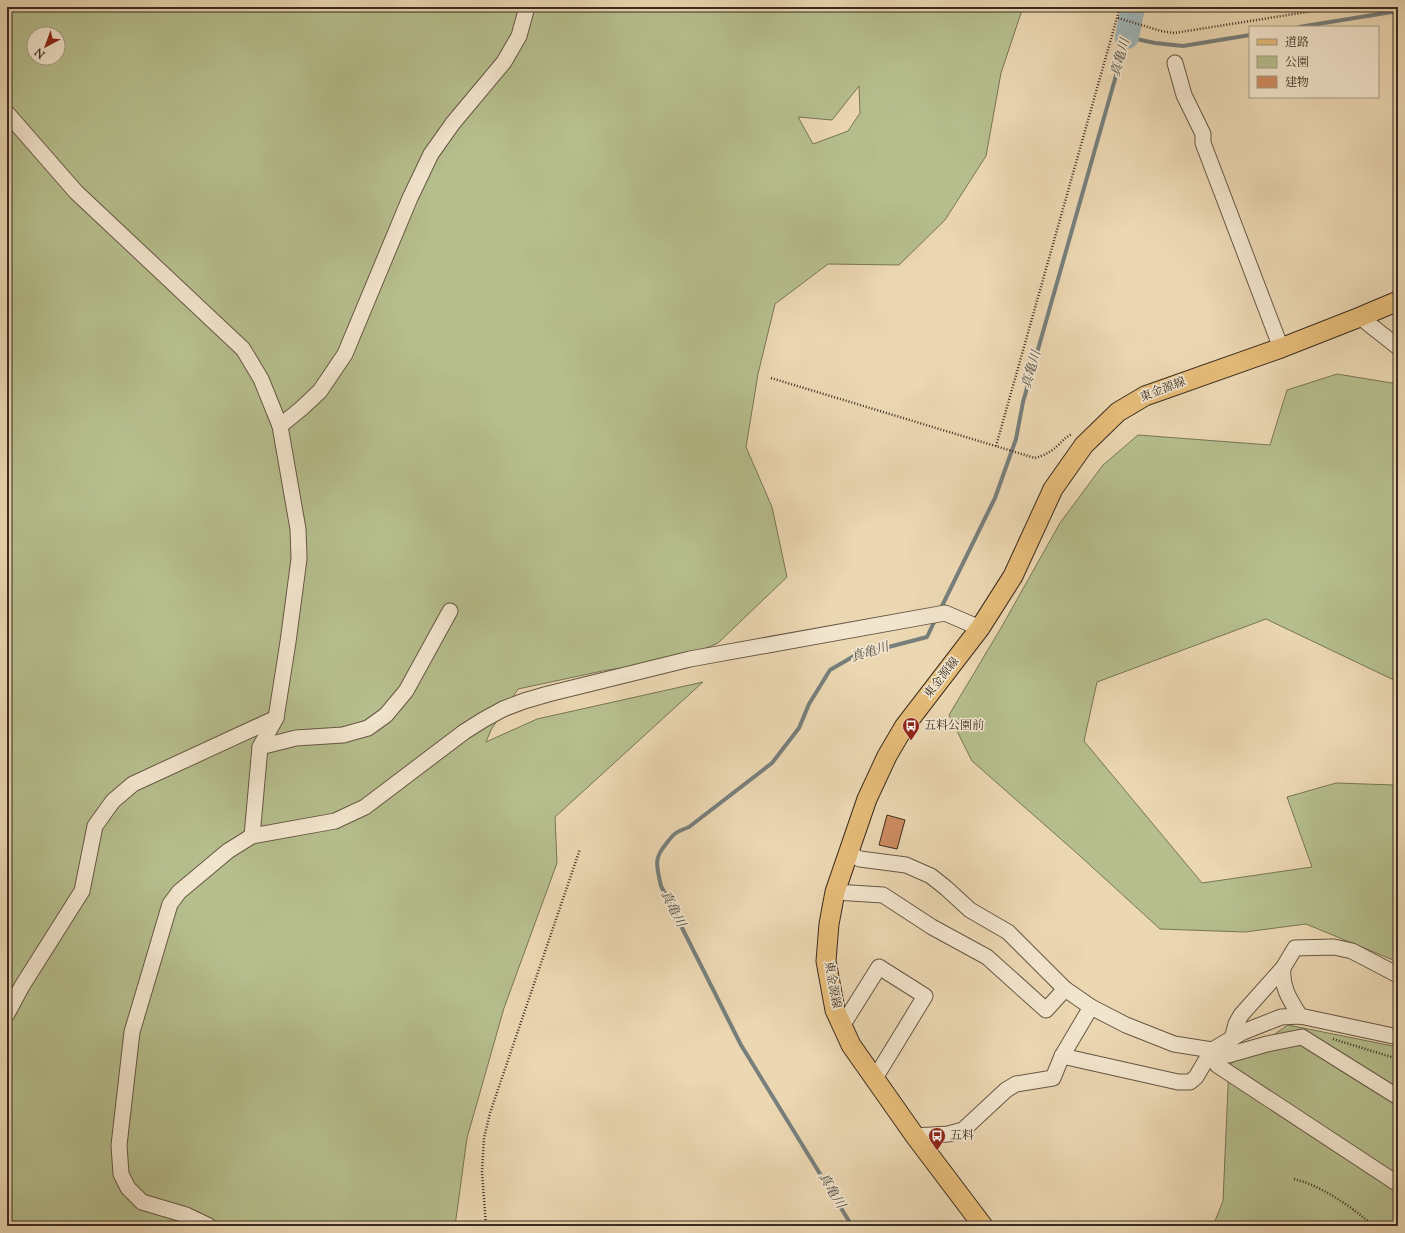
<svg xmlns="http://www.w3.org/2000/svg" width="1405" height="1233" font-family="'Sorts Mill Goudy','Noto Serif JP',serif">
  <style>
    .green { fill: #b6be8d; stroke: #787556; fill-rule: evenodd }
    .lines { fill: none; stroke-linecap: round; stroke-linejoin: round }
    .stream { stroke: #777f7c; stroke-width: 4 }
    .river { stroke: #9fb6b9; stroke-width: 24 }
    .building { fill: #cd8c60; stroke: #3a2c20 }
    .minor-casing { stroke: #665744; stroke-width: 17 }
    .major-casing { stroke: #3a2c20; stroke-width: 21 }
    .path { stroke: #3a2c20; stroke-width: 2.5; stroke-dasharray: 1 2; stroke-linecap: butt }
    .minor { stroke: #f2e5cd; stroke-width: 15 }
    .major { stroke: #e6bc79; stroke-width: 19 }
    .labels { text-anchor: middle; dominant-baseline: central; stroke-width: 3.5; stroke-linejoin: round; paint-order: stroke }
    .street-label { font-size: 12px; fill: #3a2c20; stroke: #f2e5cd }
    .poi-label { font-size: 12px; fill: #3a2c20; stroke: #f2e5cd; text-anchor: start }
    .water-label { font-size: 13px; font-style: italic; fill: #534e46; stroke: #f2e5cd }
  </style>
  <rect width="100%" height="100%" fill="#ebd7b2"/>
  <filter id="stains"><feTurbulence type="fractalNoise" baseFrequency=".005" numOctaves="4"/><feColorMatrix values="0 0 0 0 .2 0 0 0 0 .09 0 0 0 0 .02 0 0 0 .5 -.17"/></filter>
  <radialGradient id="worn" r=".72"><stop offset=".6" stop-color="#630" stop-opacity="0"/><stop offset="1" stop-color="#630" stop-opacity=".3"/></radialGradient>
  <g class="green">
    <path d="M 7,7 L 1023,7 L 1001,73 L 986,156 L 945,220 L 899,265 L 828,264 L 775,304 L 758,374 L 746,447 L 772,507 L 787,577 L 718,643 L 678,660 L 607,670 L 518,689 L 491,730 L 486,742 L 537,719 L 703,682 L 555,817 L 557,863 L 504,1008 L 467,1138 L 455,1226 L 7,1226 ZM 34,34 L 58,34 L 58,58 L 34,58 ZM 859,86 L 860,113 L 848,131 L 813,144 L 798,117 L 832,120 Z"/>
    <path d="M 1337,374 L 1398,384 L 1398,682 L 1266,619 L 1097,682 L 1084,741 L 1202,883 L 1312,867 L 1287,797 L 1336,783 L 1394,785 L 1398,771 L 1398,962 L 1306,924 L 1245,932 L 1160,929 L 1079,855 L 972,761 L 949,715 L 1001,628 L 1060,523 L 1103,465 L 1138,435 L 1270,445 L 1287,390 Z"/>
    <path d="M 1288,1025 L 1398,1047 L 1398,1226 L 1213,1226 L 1223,1201 L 1229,1065 Z"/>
  </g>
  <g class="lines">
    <g class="stream">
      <path d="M 1299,27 L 1398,11"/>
      <path d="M 940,610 L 995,498 L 1016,439 L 1023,402 L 1127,37 L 1155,43 L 1183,46 L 1250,35"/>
      <path d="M 852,1226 L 741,1045 L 661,886 C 657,867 653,859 666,844 C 674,833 676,832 689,827 L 772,763 L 799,728 L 809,704 L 830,670 L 854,656 L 927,637 L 936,618"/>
    </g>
    <path class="river" d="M 1127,37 L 1133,7"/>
  </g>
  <path class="building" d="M 887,815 L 905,820 L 897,849 L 879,845 Z"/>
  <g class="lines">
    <defs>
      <g id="minor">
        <path d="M 1175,63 L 1184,95 L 1203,134 L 1203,143 L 1281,348"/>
        <path d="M 7,113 L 76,192 L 243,349 L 261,379 L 280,426 L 298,529 L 299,559 L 288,642 L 276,718 L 260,747 L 252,836"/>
        <path d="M 1360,317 L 1398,347"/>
        <path d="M 280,426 L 302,408 L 320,391 L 345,354 L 410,198 L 431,154 L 453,123 L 504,62 L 519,36 L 527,7"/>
        <path d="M 260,747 L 296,738 L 343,735 L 368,728 L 386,715 L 406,691 L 450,611"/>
        <path d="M 848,853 L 860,859 L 906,865 L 931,876 L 946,888 L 970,910 L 1008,932 L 1065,989 L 1091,1007 L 1126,1025 L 1174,1044 L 1212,1050 L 1243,1032 L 1281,1017 L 1300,1016 L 1398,1037"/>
        <path d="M 835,892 L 883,895 L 932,927 L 987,957 L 1046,1010 L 1065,989"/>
        <path d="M 1283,968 C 1281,987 1290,1000 1300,1016"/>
        <path d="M 7,1014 L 22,986 L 82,891 L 95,826 L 113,801 L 133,784 L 276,718"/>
        <path d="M 842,1026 L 879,967 L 925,996 L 875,1078"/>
        <path d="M 1232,1039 L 1236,1024 L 1241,1015 L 1283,968 L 1295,948 L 1334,947 L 1352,951 L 1398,975"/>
        <path d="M 1062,1056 L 1178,1082 L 1190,1082 L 1196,1077 L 1212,1050"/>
        <path d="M 1398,1097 L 1302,1037 L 1267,1044 L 1228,1055 L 1212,1050 L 1217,1065 L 1398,1184"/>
        <path d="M 915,1136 L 948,1134 L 963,1130 L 1006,1090 L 1016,1084 L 1053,1078 L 1062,1056 L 1091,1007"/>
        <path d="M 209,1226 L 186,1215 L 142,1202 L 128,1188 L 121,1174 L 119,1145 L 132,1032 L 170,904 L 179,892 L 228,851 L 252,836 L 335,821 L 365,807 L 464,732 L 483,720 L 503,709 L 524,701 L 548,694 L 690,659 L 945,613 L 980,628"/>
      </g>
      <path id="major" d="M 983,1226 L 915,1136 L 851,1045 L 835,1010 L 826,961 L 829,924 L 835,892 L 867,799 L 887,756 L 904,727 L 980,628 L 1013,576 L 1053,489 L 1084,445 L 1118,412 L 1145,396 L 1281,348 L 1360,317 L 1398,301"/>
    </defs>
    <use href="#minor" class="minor-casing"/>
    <use href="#major" class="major-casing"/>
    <g class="path">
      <path d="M 1118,18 L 1161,31 L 1174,33 L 1339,7"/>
      <path d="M 1398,41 L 1398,49"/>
      <path d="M 771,378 L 1035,458 C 1042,456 1049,453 1055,448 C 1061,443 1065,437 1072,434"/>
      <path d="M 996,446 L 1120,7"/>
      <path d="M 1333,1039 L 1398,1059"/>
      <path d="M 1294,1179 C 1301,1181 1308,1183 1314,1186 C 1336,1196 1356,1211 1374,1226"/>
      <path d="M 486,1226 L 482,1172 L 484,1138 L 490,1113 L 580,849"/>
    </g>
    <use href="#minor" class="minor"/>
    <use href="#major" class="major"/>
  </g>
  <defs>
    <symbol id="bus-pin" viewBox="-11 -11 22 30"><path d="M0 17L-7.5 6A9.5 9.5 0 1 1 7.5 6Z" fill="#8f2418" stroke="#f2e5cd"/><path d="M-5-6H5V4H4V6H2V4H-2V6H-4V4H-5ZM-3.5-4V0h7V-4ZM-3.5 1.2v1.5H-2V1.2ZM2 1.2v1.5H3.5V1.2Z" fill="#fff"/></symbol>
  </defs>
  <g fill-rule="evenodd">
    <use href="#bus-pin" x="901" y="716" width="20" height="27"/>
    <use href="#bus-pin" x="927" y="1126" width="20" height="27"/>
  </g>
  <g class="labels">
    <g class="street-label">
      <text transform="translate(1163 390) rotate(-21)">東金源線</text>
      <text transform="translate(942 678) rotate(-52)">東金源線</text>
      <text transform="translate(832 985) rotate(80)">東金源線</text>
    </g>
    <g class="poi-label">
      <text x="924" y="726">五料公園前</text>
      <text x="950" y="1136">五料</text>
    </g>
    <g class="water-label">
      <text transform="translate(1121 58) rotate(-74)">真亀川</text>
      <text transform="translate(1032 370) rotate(-74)">真亀川</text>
      <text transform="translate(870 653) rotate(-17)">真亀川</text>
      <text transform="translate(672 909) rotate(63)">真亀川</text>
      <text transform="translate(831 1191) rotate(59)">真亀川</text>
    </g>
  </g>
  <rect width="1405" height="1233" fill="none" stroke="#ebd7b2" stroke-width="24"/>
  <rect x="8" y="8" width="1389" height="1217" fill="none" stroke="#3a2c20" stroke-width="2"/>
  <rect x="12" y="12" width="1381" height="1209" fill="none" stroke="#3a2c20"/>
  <rect x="1249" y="26" width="130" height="72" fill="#f2e5cd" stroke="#a89b88"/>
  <rect x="1257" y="39" width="20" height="6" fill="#e6bc79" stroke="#a89b88"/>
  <text x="1285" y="46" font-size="12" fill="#3a2c20">道路</text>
  <rect x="1257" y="56" width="20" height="12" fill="#b6be8d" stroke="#a89b88"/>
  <text x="1285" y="66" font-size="12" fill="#3a2c20">公園</text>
  <rect x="1257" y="76" width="20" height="12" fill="#cd8c60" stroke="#a89b88"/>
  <text x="1285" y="86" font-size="12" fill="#3a2c20">建物</text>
  <g transform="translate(46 46) rotate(221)"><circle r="19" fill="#f2e5cd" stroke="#a89b88"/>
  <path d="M0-3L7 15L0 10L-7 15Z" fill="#8f2418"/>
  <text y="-6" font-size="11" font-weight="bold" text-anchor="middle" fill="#3a2c20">N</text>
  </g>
  <rect width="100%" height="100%" filter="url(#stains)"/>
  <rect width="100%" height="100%" fill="url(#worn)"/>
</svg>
